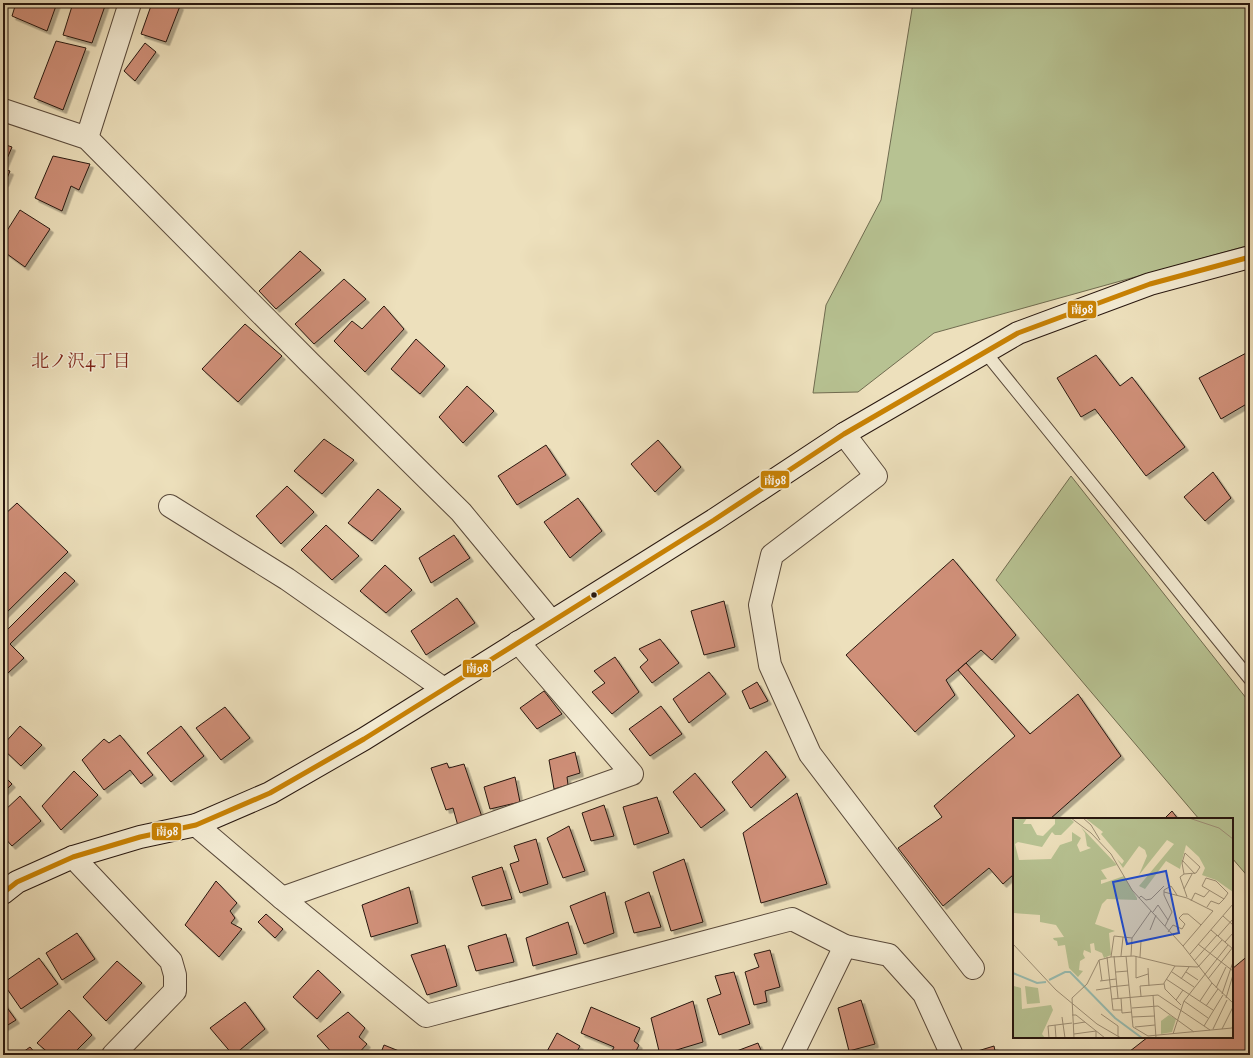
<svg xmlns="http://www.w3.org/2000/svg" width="1253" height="1058" font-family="'IM FELL Double Pica','Noto Serif JP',serif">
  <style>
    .green { fill: #b7c292; stroke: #706c50 }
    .building { fill: #cf8f78; stroke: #28170f; filter: url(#shadow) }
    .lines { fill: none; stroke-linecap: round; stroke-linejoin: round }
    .lane-casing { stroke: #59493a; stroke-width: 14 }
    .street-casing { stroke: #59493a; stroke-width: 24 }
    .secondary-casing { stroke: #28170f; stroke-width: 24 }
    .lane { stroke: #f3ebd3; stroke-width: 12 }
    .street { stroke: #f3ebd3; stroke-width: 22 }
    .secondary { stroke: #f3ebd3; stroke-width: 22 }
    .bus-1-casing { stroke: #f3ebd3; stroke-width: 8 }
    .bus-1 { stroke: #c98204; stroke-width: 5 }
    .bus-dot { fill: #28170f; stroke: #f3ebd3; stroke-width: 1.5 }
    .labels { text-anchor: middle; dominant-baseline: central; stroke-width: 3; stroke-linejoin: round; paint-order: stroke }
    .neighbourhood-label { font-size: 18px; fill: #7a1f14; stroke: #f3ebd3 }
    .inset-river { fill: none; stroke: #99bdb2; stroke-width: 2 }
    .inset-road { fill: none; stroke: #9e9077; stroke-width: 1 }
    .view { fill: #1d4ed8; fill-opacity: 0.15; stroke: #1d4ed8; stroke-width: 2 }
    .inset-edge { fill: none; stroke: #28170f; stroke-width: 2 }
    .line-badge { stroke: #f3ebd3; stroke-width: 1.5 }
    .badge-label { font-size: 11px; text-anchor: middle; font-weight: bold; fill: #fff }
  </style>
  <defs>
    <filter id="shadow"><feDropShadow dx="3.5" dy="3.5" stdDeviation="0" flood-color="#0004"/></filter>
  </defs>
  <rect width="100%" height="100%" fill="#ede0bc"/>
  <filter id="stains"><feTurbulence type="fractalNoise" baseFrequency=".005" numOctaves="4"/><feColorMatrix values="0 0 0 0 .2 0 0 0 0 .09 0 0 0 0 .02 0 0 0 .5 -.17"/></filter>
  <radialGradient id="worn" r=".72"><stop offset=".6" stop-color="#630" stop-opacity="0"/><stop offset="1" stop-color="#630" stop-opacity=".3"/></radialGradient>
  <g class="green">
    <path d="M 913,3 L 1250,3 L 1250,245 L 934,333 L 858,392 L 813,393 L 826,305 L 881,200 Z"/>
    <path d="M 1071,476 L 1250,703 L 1250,879 L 1232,858 L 1232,819 L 1199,819 L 996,580 Z"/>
  </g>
  <g class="building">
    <path d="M 16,3 L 57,3 L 47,31 L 12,16 Z"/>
    <path d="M 73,3 L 106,3 L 92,43 L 63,35 Z"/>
    <path d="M 152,3 L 168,3 L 180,6 L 166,42 L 141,34 Z"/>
    <path d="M 56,41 L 86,48 L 63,110 L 34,98 Z"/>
    <path d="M 145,43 L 156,52 L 135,81 L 124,71 Z"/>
    <path d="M 3,144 L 12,147 L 3,168 Z"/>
    <path d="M 53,156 L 90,164 L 79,190 L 71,186 L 62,211 L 35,198 Z"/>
    <path d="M 3,169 L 10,171 L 5,183 L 3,183 Z"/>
    <path d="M 20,210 L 50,229 L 25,267 L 3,251 L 3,237 Z"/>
    <path d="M 300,251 L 321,270 L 276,309 L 259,291 Z"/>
    <path d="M 344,279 L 366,299 L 314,344 L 295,324 Z"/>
    <path d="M 384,306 L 404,329 L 365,372 L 334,341 L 352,321 L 362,329 Z"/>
    <path d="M 245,324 L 282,356 L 238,402 L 202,369 Z"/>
    <path d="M 416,339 L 445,366 L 420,394 L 391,369 Z"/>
    <path d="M 1250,351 L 1250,402 L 1221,419 L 1199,378 Z"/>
    <path d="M 1096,355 L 1120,386 L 1132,377 L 1185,447 L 1146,476 L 1095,409 L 1081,417 L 1057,378 Z"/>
    <path d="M 467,386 L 494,411 L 463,443 L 439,417 Z"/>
    <path d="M 324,439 L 354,460 L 322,494 L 294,471 Z"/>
    <path d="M 658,440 L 681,467 L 655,492 L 631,464 Z"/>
    <path d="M 546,445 L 566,475 L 517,505 L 498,476 Z"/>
    <path d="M 1213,472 L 1231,498 L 1205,521 L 1184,497 Z"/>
    <path d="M 287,486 L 314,512 L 281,544 L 256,516 Z"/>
    <path d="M 378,489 L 401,509 L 372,541 L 348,523 Z"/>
    <path d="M 578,498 L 602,531 L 570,558 L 544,522 Z"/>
    <path d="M 17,503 L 68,552 L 3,616 L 3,516 Z"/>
    <path d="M 326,525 L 359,556 L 332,580 L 301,550 Z"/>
    <path d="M 454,535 L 470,558 L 431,583 L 419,558 Z"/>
    <path d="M 953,559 L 1016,635 L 992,660 L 981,650 L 946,680 L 955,695 L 915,732 L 846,655 Z"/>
    <path d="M 385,565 L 412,590 L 386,613 L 360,591 Z"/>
    <path d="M 65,572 L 75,581 L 10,644 L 24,658 L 8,673 L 3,666 L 3,634 Z"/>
    <path d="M 457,598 L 475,623 L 426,655 L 411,631 Z"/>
    <path d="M 724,601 L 735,647 L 704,655 L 691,611 Z"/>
    <path d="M 660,639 L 679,663 L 652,683 L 640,667 L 648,660 L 639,649 Z"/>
    <path d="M 615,657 L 639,692 L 612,714 L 592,692 L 605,683 L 594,671 Z"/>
    <path d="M 966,663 L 1030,734 L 1078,694 L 1121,756 L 1050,819 L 1014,819 L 1014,874 L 1003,884 L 989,868 L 943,906 L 898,848 L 942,817 L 934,806 L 1015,736 L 958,670 Z"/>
    <path d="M 709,672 L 726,694 L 689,723 L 673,699 Z"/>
    <path d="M 757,682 L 768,701 L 750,709 L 742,691 Z"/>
    <path d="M 544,691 L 562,714 L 537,729 L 520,708 Z"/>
    <path d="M 661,706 L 682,734 L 650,756 L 629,729 Z"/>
    <path d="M 225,707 L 250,738 L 221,760 L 196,728 Z"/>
    <path d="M 20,726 L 42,745 L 21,766 L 3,749 L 3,745 Z"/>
    <path d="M 181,726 L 204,756 L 171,782 L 147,753 Z"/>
    <path d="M 120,735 L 153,775 L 141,784 L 130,770 L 104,790 L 82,760 L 104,739 L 109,743 Z"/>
    <path d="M 766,751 L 786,777 L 751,808 L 732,782 Z"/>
    <path d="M 575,752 L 580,773 L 567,777 L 568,785 L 554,789 L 549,760 Z"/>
    <path d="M 447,763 L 449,768 L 464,764 L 482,817 L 458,826 L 453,808 L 446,810 L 431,768 Z"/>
    <path d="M 74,771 L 98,795 L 61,830 L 42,806 Z"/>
    <path d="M 695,773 L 725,810 L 701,828 L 673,792 Z"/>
    <path d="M 3,775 L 12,784 L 3,793 Z"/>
    <path d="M 515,777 L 520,802 L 490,809 L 484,787 Z"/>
    <path d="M 797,793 L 827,884 L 761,903 L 743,833 Z"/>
    <path d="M 20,796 L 41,821 L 12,846 L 3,836 L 3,812 Z"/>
    <path d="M 657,797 L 669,833 L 634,845 L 623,807 Z"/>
    <path d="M 604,805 L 614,836 L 591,841 L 582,813 Z"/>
    <path d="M 1172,811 L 1178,819 L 1164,819 Z"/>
    <path d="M 569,826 L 585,871 L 563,878 L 547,838 Z"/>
    <path d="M 536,839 L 548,884 L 520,893 L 510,864 L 519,861 L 514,846 Z"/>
    <path d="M 684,859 L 703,922 L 671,931 L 653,872 Z"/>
    <path d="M 502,867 L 512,899 L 482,906 L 472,877 Z"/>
    <path d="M 216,881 L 237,903 L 230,911 L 235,918 L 231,923 L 242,929 L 219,957 L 185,925 Z"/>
    <path d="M 409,887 L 418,923 L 371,937 L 362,905 Z"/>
    <path d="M 605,892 L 614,933 L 584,944 L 570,906 Z"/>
    <path d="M 649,892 L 661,927 L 634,933 L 625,902 Z"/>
    <path d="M 266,914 L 283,929 L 275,938 L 258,922 Z"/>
    <path d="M 568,922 L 577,954 L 533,966 L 526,938 Z"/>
    <path d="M 77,933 L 95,959 L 62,980 L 46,953 Z"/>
    <path d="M 506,934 L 514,962 L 476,971 L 468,946 Z"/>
    <path d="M 445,945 L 457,986 L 427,995 L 411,955 Z"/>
    <path d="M 770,950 L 780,987 L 765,991 L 767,1002 L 754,1005 L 745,972 L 759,967 L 754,954 Z"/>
    <path d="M 1250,954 L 1250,1049 L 1243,1055 L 1125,1055 L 1148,1037 L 1232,1037 L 1232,969 Z"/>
    <path d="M 39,958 L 58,984 L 21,1009 L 3,983 Z"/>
    <path d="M 117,961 L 142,983 L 106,1021 L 83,997 Z"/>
    <path d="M 318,970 L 341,992 L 317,1019 L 293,997 Z"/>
    <path d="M 734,972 L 750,1024 L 719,1035 L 707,999 L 721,994 L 715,976 Z"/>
    <path d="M 861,1000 L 875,1044 L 849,1051 L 838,1008 Z"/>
    <path d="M 693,1001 L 703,1042 L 660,1055 L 651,1018 Z"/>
    <path d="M 3,1002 L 16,1020 L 3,1028 Z"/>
    <path d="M 245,1002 L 265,1029 L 234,1055 L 233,1055 L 210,1028 Z"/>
    <path d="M 591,1007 L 640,1028 L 634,1041 L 639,1045 L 634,1055 L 610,1055 L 614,1047 L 581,1033 Z"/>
    <path d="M 69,1010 L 92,1035 L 77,1050 L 80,1055 L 51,1055 L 37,1043 Z"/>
    <path d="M 348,1012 L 365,1028 L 359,1037 L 367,1044 L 357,1055 L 334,1055 L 317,1036 Z"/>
    <path d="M 557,1033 L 580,1046 L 575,1055 L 545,1055 Z"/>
    <path d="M 758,1043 L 763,1055 L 726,1055 Z"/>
    <path d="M 384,1045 L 409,1055 L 380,1055 Z"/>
    <path d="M 994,1046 L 996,1055 L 971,1055 L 971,1053 Z"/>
    <path d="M 30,1047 L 37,1055 L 19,1055 Z"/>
  </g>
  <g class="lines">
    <defs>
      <path id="lane" d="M 985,352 L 1250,679"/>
      <g id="street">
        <path d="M 3,110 L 87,138 L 310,363 L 461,512 L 551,621"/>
        <path d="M 87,138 L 130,3"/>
        <path d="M 844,434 L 876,476 L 772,555 L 760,605 L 770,665 L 810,754 L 973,968"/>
        <path d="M 170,506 L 287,579 L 444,689"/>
        <path d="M 196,825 L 282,898 L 426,1016 L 792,919 L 845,946 L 889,955 L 924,994 L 951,1053 L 951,1055"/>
        <path d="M 73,857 L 171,961 L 175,975 L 175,991 L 113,1055"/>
        <path d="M 282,898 L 632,774 L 518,642"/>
        <path d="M 792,1055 L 845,946"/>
      </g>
      <path id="secondary" d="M 3,893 L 17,882 L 73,857 L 140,837 L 196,825 L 270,793 L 364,739 L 444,689 L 714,520 L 844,434 L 1018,333 L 1150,284 L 1250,257"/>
    </defs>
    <use href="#lane" class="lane-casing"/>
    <use href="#street" class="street-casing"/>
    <use href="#secondary" class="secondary-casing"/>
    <use href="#lane" class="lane"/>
    <use href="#street" class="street"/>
    <use href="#secondary" class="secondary"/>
    <defs>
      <path id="bus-1" d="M 3,893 L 17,882 L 73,857 L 140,837 L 196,825 L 270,793 L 364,739 L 444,689 L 714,520 L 844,434 L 1018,333 L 1150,284 L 1250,257"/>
    </defs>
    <use href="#bus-1" class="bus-1-casing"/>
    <use href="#bus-1" class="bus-1"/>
  </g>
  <circle class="bus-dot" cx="594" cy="595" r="3.5"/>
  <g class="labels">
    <g class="neighbourhood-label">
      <text x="81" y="361">北ノ沢4丁目</text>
    </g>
  </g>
  <g transform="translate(1013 818)">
    <rect width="220" height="220" fill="#ede0bc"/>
    <path d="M 14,0 L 10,6 L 18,6 L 24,17 L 30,18 L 42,6 L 42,0 L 57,0 L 61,4 L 48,17 L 42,17 L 39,14 L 29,29 L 5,24 L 2,26 L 6,42 L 38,41 L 47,27 L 59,23 L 59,14 L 68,20 L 64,27 L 67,34 L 78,30 L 74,28 L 72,15 L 68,9 L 104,47 L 88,52 L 94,61 L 88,62 L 88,66 L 111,58 L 124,80 L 124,82 L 94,81 L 89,86 L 82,106 L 102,113 L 96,115 L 98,137 L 91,140 L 89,135 L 82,132 L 81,125 L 77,126 L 78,135 L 71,132 L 70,136 L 72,140 L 67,143 L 66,152 L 70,153 L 65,159 L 56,150 L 52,127 L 45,128 L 44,123 L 41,122 L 40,120 L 51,119 L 43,107 L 27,104 L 27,97 L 0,95 L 0,2 ZM 72,0 L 220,0 L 220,74 L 203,62 L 189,57 L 192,50 L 186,39 L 173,27 L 167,51 L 153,43 L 132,71 L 126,68 L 161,26 L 154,22 L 126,57 L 134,38 L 132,32 L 126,28 L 110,50 L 104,41 L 109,46 L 111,43 L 88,16 L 90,14 ZM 0,159 L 1,168 L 8,170 L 9,191 L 38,187 L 40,192 L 29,216 L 32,220 L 0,220 ZM 12,168 L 25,170 L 27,185 L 14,186 ZM 156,197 L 163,201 L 159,214 L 148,216 L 148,203 Z" fill="#b7c292"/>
    <path class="inset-river" d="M 0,155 L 24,165 L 33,164M 36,162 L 52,154 L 57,154 L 102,200 L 129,220"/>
    <path class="inset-road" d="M 58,0 L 78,15 L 98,36 L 119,72 L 170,128 L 199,165 L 220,185M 70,0 L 78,7 L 87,22M 176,0 L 206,10 L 220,21M 169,42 L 182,56M 171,56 L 169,45 L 172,35 L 187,49 L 183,55 L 171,56 L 167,59 L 174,79M 171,71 L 179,56M 151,74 L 174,80 L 200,93 L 188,107 L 175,96 L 170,96 L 166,100 L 172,106 L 169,111 L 160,107 L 155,114M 126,80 L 128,78 L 133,82 L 138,81 L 151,68M 178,83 L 182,75 L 191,79 L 197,72M 194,89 L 198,83 L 206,86 L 211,81 L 215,75 L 203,63 L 193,60 L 189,68 L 211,81M 140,94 L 145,87 L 155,102M 210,98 L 220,107M 152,108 L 159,94 L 151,77 L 151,72 L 158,68 L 164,77M 137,112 L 143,97M 198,112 L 220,131M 205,118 L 220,101M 212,124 L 220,115M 0,126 L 43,172 L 84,206 L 108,220M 185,126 L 220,153M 170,128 L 188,107M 177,136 L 220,86M 101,138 L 105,180M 108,138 L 110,119M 113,138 L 120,209 L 135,218 L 219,210 L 220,207M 118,138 L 119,120 L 138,93M 123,138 L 123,160 L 135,156M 94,139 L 100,192 L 109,192M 98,139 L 101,118 L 119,120M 127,139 L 128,123M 86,142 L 89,163M 181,143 L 204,117M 162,148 L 151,165 L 152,171 L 168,187M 185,149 L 209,122M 135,150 L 136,168M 103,154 L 115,153M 159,154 L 181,169M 173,154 L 185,162M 153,161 L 200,192M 168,161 L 176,149M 195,161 L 220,129M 87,163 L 103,161M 97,169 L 116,167M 203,170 L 213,149M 83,172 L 97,170M 209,176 L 220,144M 140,177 L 143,220M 128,178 L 127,168 L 151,166M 108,180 L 109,195 L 119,194M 213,180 L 220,157M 99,181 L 145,177 L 197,212M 163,182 L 170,172M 171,183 L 195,200M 187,183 L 199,165M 193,188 L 205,171M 119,190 L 145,188 L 181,214M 88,196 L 105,208 L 105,218M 59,197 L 63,197 L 92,220M 49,199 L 52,220M 119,199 L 142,198M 60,206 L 72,204M 42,207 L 43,220M 191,208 L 210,177M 122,209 L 142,207M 200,211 L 214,182M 209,211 L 220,189M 61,216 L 83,213 L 83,220M 160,216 L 171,183 L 215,127M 36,220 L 35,208 L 59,205M 61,220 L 59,180 L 74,166 L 86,142 L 98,139 L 121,138 L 162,148 L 185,149"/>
    <path class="view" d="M 153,53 L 166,115 L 114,126 L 100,64 Z"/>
    <rect width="220" height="220" class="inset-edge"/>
  </g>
  <g class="line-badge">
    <rect x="1067" y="300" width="30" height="19" rx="4" fill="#c98204"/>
    <rect x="760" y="470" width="30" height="19" rx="4" fill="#c98204"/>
    <rect x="462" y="659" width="30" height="19" rx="4" fill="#c98204"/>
    <rect x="151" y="822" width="31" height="19" rx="4" fill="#c98204"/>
  </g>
  <g class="badge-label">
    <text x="1082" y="313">南98</text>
    <text x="775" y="484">南98</text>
    <text x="477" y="672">南98</text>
    <text x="167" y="835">南98</text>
  </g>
  <rect width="1253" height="1058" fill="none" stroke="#ede0bc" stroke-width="16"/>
  <rect x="4" y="4" width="1245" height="1050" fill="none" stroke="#28170f" stroke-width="2"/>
  <rect x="8" y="8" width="1237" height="1042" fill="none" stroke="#28170f"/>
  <rect width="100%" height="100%" filter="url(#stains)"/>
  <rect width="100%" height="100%" fill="url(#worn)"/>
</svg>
